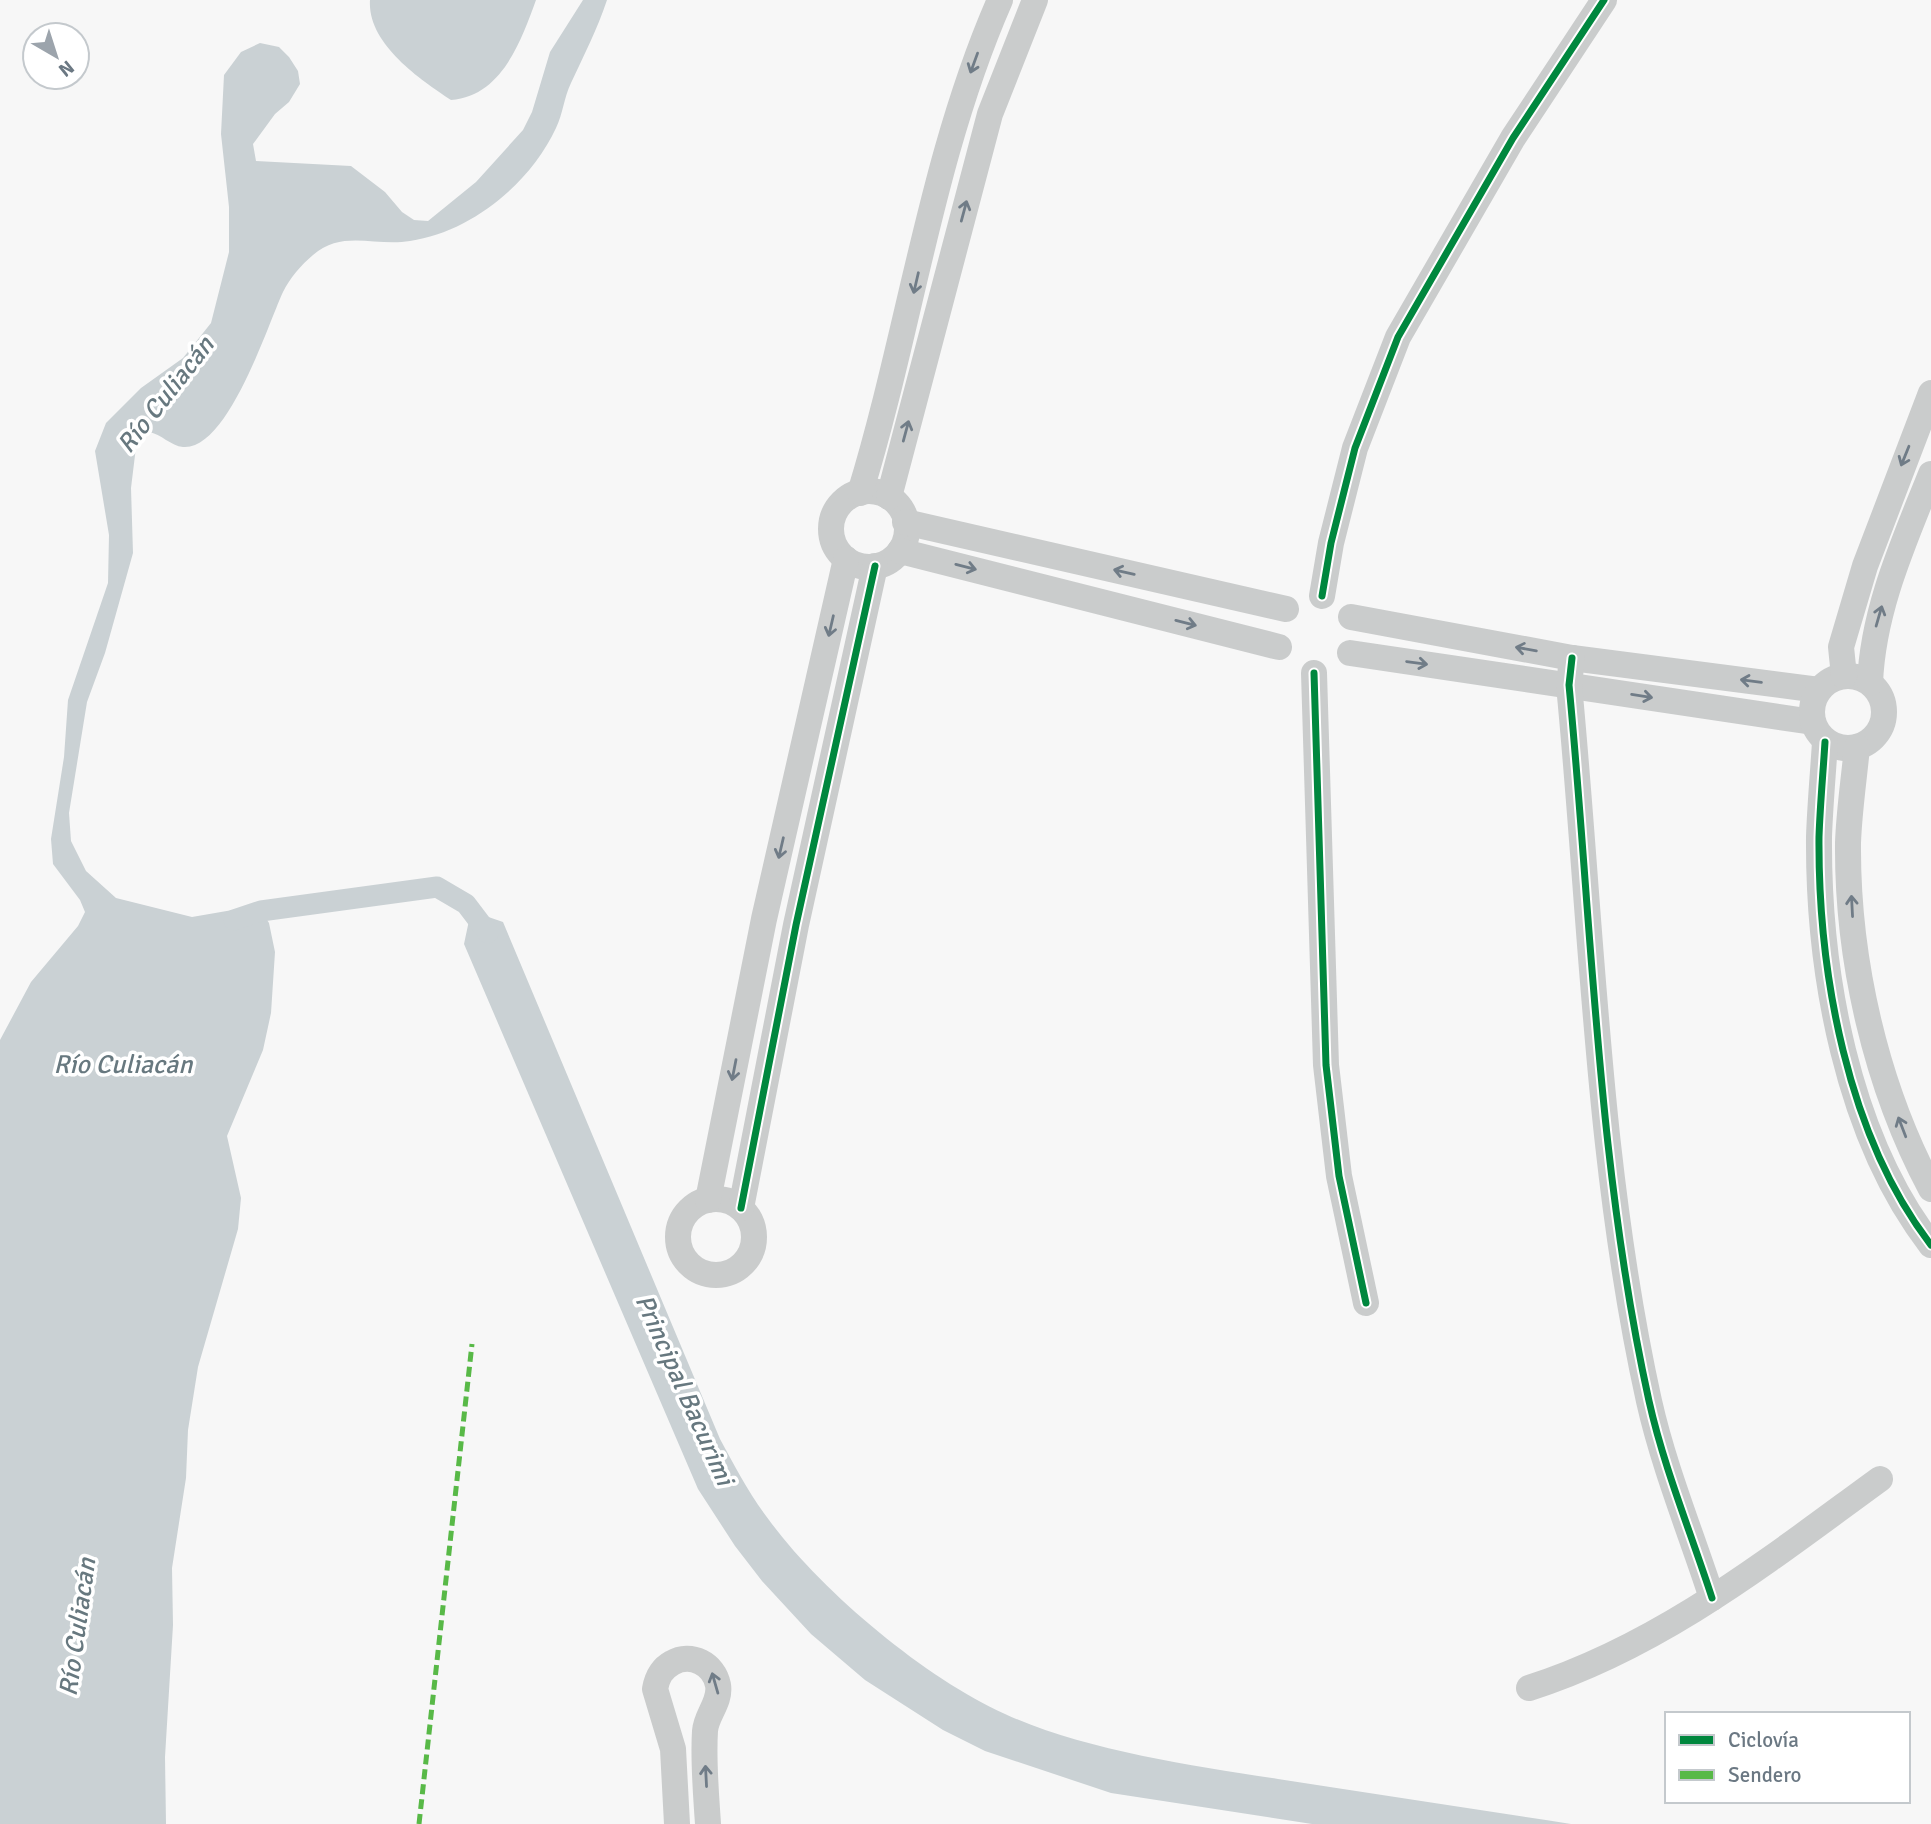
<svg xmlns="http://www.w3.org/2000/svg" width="1931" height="1824" font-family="Signika,sans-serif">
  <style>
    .water { fill: #cad1d4 }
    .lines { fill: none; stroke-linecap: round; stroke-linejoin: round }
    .canal { stroke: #cad1d4; stroke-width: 21 }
    .minor { stroke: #cacccc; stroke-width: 26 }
    .quiet { stroke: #58b947; stroke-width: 5; stroke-dasharray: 10 5; stroke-linecap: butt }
    .cycleway-casing { stroke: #fff; stroke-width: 11 }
    .cycleway { stroke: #00873e; stroke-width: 7 }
    .oneway { stroke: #707c87 }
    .labels { text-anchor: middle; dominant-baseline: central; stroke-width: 7; stroke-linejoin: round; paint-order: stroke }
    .water-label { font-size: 26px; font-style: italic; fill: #67787f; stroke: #fff }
  </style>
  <rect width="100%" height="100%" fill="#f7f7f7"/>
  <g class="water">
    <path d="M 370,0 L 536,0 C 521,41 502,96 451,100 C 419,79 367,43 370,0 Z"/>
    <path d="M 583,0 L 607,0 C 597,30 584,55 571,83 C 564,97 563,114 556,128 C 530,184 471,232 410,241 C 375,247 343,229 313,255 C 301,265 290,278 283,292 C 268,324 228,451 183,447 C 171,446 161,434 149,432 L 141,436 L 136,447 L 131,488 L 133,553 L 105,653 L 87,702 L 69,813 L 71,841 L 86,871 L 116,898 L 192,917 L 244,908 L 261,911 L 269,923 L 275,952 L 271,1013 L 263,1050 L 227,1136 L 241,1198 L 238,1229 L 198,1367 L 188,1430 L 186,1478 L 172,1568 L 173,1625 L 165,1757 L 166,1824 L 0,1824 L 0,1040 L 31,982 L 78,926 L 85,912 L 80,900 L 53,864 L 51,839 L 64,757 L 68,700 L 108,583 L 109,535 L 95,451 L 106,423 L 141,388 L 183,358 L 211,323 L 229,252 L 229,207 L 221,134 L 224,75 L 241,52 L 260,43 L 279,47 L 289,57 L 298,71 L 300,84 L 289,102 L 275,114 L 253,144 L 256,161 L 351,166 L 385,192 L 402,212 L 414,220 L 428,221 L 476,182 L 523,130 L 532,112 L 550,52 Z"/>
    <path d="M 471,911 L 503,922 L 720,1439 C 735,1467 750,1495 769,1520 C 821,1591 925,1678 1005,1714 C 1083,1750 1192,1766 1278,1779 C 1375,1794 1473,1809 1571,1824 L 1312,1824 L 1111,1793 L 985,1751 L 943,1730 L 865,1680 L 811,1634 L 762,1581 L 735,1546 L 698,1489 L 464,944 Z"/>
  </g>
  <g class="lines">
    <path class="canal" d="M 234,920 L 261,911 L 437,887 L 466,904 L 488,933"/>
    <g class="minor">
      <circle cx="869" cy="529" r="38"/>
      <path d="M 860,493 C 910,330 931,157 1000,0"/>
      <path d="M 889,497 L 990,114 L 1035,0"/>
      <path d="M 905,522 L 1286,609"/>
      <path d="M 900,551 L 1279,647"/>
      <path d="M 1322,596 L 1331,543 L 1355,448 L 1398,337 L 1513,138 L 1604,0"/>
      <path d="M 1351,617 L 1572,658 L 1819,690"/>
      <path d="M 1350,653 L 1813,722"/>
      <path d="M 1572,658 L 1569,685 C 1592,924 1597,1166 1649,1401 C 1664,1468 1691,1533 1712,1598"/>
      <path d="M 1314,673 L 1326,1065 L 1339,1176 L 1366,1303"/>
      <circle cx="1848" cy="712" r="36"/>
      <path d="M 1844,676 L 1841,647 L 1865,566 L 1931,393"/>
      <path d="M 1870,683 C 1873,609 1904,542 1931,474"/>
      <path d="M 1825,742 C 1823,774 1820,806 1819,837 C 1818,972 1847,1136 1931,1245"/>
      <path d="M 1857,747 C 1854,779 1849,812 1848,843 C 1847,960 1876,1086 1931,1189"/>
      <circle cx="716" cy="1237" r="38"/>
      <path d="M 708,1200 L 764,919 L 846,559"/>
      <path d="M 741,1208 L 796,925 L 875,566"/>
      <path d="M 1529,1688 C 1661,1646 1770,1559 1880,1479"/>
      <path d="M 677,1824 L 673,1749 L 655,1689 C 657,1678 661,1669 672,1663 C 691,1652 714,1664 718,1685 C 721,1702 706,1715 705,1731 C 703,1762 706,1793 708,1824"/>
    </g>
    <path class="quiet" d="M 419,1824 L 472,1344"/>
    <defs>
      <g id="cycleway">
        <path d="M 1322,596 L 1331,543 L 1355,448 L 1398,337 L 1513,138 L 1604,0"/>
        <path d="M 1572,658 L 1569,685 C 1592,924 1597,1166 1649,1401 C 1664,1468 1691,1533 1712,1598"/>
        <path d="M 1314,673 L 1326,1065 L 1339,1176 L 1366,1303"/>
        <path d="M 1825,742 C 1823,774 1820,806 1819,837 C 1818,972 1847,1136 1931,1245"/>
        <path d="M 741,1208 L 796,925 L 875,566"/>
      </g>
    </defs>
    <use href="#cycleway" class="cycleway-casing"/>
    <use href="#cycleway" class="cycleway"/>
  </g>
  <defs><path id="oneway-shaft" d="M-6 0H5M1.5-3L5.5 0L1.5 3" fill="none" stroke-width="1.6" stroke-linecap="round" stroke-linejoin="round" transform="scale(1.75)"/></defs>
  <g class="oneway">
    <use href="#oneway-shaft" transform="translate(974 63) rotate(110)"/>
    <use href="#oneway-shaft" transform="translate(964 211) rotate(-75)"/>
    <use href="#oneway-shaft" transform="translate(916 283) rotate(103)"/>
    <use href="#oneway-shaft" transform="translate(906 431) rotate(-75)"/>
    <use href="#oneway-shaft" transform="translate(1905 456) rotate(112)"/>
    <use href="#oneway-shaft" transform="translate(966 567) rotate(14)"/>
    <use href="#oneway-shaft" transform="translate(1124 572) rotate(-167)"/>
    <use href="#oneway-shaft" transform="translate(1879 616) rotate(-74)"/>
    <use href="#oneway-shaft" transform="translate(1186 623) rotate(14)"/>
    <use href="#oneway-shaft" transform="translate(831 626) rotate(103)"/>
    <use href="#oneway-shaft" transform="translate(1526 649) rotate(-170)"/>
    <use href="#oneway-shaft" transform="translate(1417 663) rotate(8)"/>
    <use href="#oneway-shaft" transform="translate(1751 681) rotate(-173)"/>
    <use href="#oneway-shaft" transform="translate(1642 696) rotate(9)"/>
    <use href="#oneway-shaft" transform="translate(781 848) rotate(103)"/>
    <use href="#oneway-shaft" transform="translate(1852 906) rotate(-93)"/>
    <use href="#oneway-shaft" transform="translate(734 1070) rotate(101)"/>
    <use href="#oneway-shaft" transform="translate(1902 1127) rotate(-111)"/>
    <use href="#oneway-shaft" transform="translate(715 1683) rotate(-106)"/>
    <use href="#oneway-shaft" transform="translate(706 1776) rotate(-93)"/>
  </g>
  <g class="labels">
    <g class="water-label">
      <text transform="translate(166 395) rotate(-52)">Río Culiacán</text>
      <text x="123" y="1065">Río Culiacán</text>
      <text transform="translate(684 1390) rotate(66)">Principal Bacurimi</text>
      <text transform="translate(78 1627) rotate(-82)">Río Culiacán</text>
    </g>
  </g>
  <rect x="1665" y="1712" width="245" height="91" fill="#ffffff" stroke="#c4c9cd" stroke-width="2"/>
  <rect x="1679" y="1735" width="35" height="10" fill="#00873e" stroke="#c4c9cd" stroke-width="2"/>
  <text x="1728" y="1747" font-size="21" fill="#6b7883">Ciclovía</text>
  <rect x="1679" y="1770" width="35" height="10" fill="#58b947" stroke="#c4c9cd" stroke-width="2"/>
  <text x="1728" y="1782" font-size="21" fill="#6b7883">Sendero</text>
  <g transform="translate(56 56) rotate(141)"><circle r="33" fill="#ffffff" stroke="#c4c9cd" stroke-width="2"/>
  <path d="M0-5L12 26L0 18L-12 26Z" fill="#9ca4ac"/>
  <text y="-10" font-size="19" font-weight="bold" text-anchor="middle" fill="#6b7883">N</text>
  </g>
</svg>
